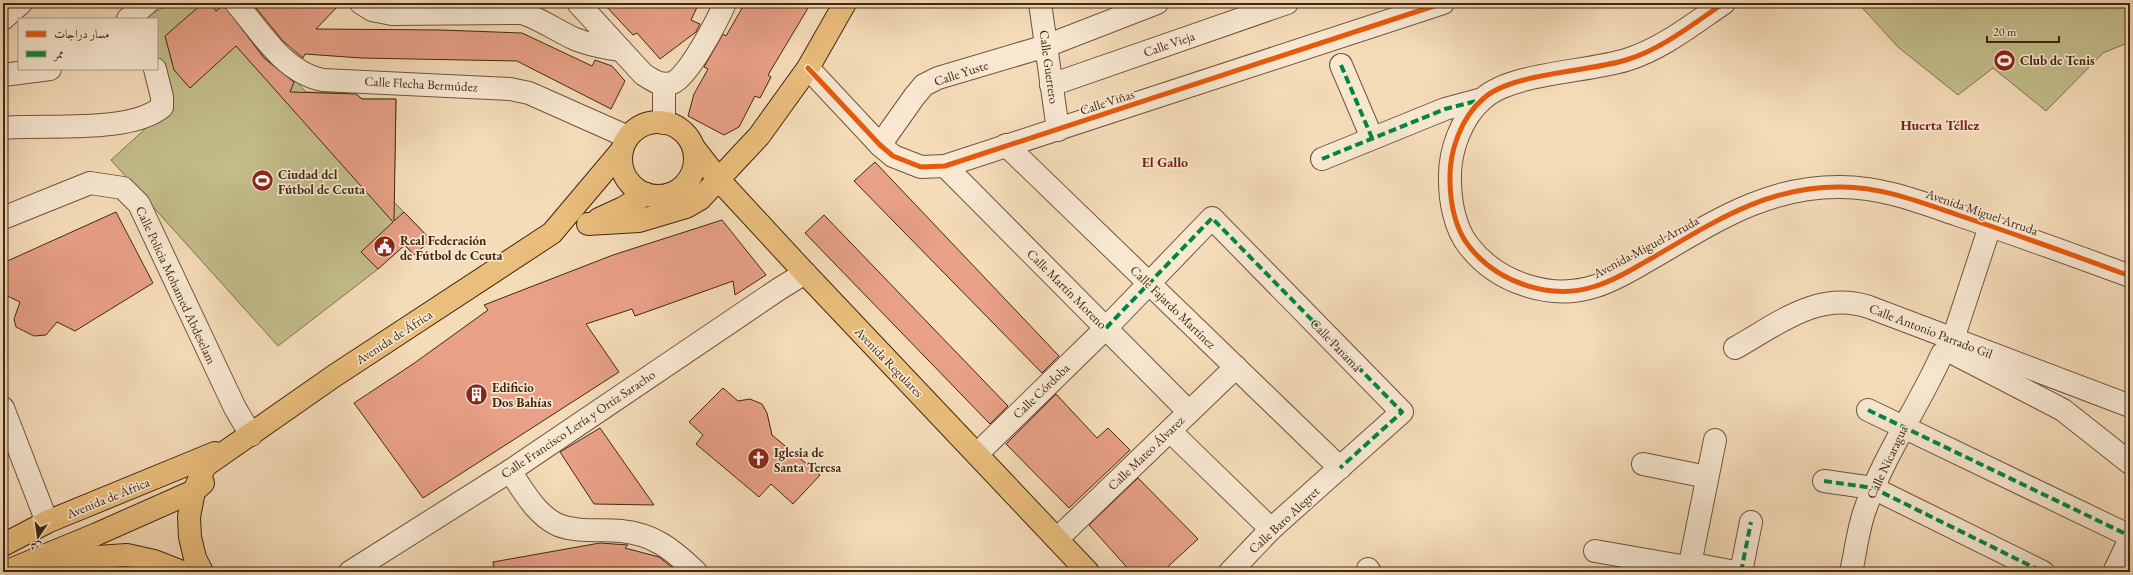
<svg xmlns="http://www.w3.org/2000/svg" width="2133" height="575" font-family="'EB Garamond',Amiri,serif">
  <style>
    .pitch { fill: #c3be8a; stroke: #82724d }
    .building { fill: #e8a086; stroke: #422710 }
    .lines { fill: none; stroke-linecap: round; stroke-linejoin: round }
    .minor-casing { stroke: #6f543a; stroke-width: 24 }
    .major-casing { stroke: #422710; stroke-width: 24 }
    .minor { stroke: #f8e8d2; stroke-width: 22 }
    .major { stroke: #eabe7c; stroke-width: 22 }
    .quiet { stroke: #00873e; stroke-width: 4; stroke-dasharray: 8 4; stroke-linecap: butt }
    .cycleway-casing { stroke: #f8e8d2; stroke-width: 8 }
    .cycleway { stroke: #e8590c; stroke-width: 5 }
    .labels { text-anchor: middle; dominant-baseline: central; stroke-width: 3.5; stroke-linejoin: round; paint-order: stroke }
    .street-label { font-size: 13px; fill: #422710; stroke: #f8e8d2 }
    .poi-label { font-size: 13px; font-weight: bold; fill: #422710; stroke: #f8e8d2; text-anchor: start }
    .neighbourhood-label { font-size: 14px; font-weight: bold; fill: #7a1f14; stroke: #f8e8d2 }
  </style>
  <rect width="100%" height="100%" fill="#f5dcb9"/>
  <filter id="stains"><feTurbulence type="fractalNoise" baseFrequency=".005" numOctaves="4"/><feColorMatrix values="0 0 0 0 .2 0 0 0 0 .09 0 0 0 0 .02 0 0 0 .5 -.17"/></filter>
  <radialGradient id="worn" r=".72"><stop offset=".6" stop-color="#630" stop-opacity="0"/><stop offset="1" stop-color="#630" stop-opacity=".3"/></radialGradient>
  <g class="pitch">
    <path d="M 172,3 L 217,3 L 237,26 L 242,22 L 306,92 L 355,93 L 362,99 L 396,99 L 394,202 L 431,240 L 414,255 L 404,245 L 378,269 L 278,346 L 111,160 L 168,108 L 157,58 L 157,19 L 148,19 L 147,16 Z"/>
    <path d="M 1858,3 L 2130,3 L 2130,42 L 2103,53 L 2046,111 L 1993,68 L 1958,95 L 1898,47 Z"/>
  </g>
  <g class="building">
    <path d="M 203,3 L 210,3 L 216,11 L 224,5 L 264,58 L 294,82 L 290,92 L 356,94 L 362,99 L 396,99 L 394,221 L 404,212 L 431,240 L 414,255 L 405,245 L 378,269 L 361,252 L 393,222 L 236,46 L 190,88 L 174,70 L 165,36 Z"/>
    <path d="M 252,3 L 341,3 L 316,29 L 442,30 L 522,33 L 592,66 L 595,60 L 612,66 L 625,81 L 611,109 L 517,61 L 361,58 L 305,54 L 303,58 L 283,41 Z"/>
    <path d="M 603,3 L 699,3 L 691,20 L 700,24 L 696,32 L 660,59 L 637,33 L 633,35 Z"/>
    <path d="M 745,3 L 811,3 L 768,75 L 771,77 L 760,98 L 755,96 L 739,127 L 724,135 L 688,116 L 694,94 L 708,69 L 704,67 L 723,34 L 726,36 Z"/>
    <path d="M 875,162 L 1059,356 L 1042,373 L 854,181 Z"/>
    <path d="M 116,212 L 153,283 L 75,331 L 57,322 L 46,335 L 34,336 L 16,327 L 14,319 L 20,302 L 3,294 L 3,263 Z"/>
    <path d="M 824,215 L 1008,406 L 990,424 L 805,233 Z"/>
    <path d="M 722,220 L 766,275 L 735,295 L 733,281 L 635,316 L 632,309 L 586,324 L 619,372 L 423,498 L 354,403 L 413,364 L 488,310 L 484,305 L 613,255 Z"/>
    <path d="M 723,388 L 738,401 L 750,399 L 762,404 L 767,413 L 772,435 L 820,475 L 793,504 L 771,484 L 759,497 L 696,444 L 703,435 L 689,422 Z"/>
    <path d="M 1056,394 L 1097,438 L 1108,428 L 1130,450 L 1069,508 L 1006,444 Z"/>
    <path d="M 600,428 L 654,505 L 594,504 L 560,452 Z"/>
    <path d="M 1138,478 L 1198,539 L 1162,572 L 1131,572 L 1089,525 Z"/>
    <path d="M 600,543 L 628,545 L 625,548 L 659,557 L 678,572 L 494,572 L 493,562 Z"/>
  </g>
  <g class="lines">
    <defs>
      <g id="minor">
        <path d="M 236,3 C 260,31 284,73 323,80 L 510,89 L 529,93 L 628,137"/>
        <path d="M 361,3 L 372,10 L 392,14 L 522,13 C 541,19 557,31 575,39 C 590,45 605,48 621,50"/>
        <path d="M 578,3 L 643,74 C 652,80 660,86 672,83 C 688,78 718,19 725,3"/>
        <path d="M 1040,3 L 1058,130"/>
        <path d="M 1724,3 C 1693,24 1662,49 1626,60 C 1587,72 1512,73 1484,98 C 1461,117 1449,152 1450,180 C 1450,202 1455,228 1468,245 C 1497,283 1551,301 1596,286 C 1616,280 1634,268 1652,258 C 1714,222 1767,186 1841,187 C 1882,187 1920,202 1958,215 C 2015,234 2073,255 2130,276"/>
        <path d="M 3,19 L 21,3"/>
        <path d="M 128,19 L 147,3"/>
        <path d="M 1341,65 L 1372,138"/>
        <path d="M 808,68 L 880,145 L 893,156 L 921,167 L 945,166 L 1443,3"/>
        <path d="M 3,75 L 50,69"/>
        <path d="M 664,84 L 664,123"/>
        <path d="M 1051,85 L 1287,3"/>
        <path d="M 3,128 C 45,124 129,134 162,107 L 162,97 L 155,69"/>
        <path d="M 880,145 L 914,97 L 924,85 L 938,78 L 1046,46 L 1157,3"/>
        <path d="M 1006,145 L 1340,468"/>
        <path d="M 1322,159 L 1445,109 L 1482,99"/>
        <path d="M 945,166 L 1189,412"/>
        <path d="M 3,218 L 90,183 L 123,188 L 139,204 L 235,408 L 251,435"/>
        <path d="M 1953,339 L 1990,226"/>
        <path d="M 1735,348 C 1778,324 1818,290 1869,307 L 2130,406"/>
        <path d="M 3,408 L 47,522"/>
        <path d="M 1868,410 L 2130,536"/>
        <path d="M 1170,431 L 1271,529"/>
        <path d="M 977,454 L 1106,328 L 1212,218 L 1402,412 L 1271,529 L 1230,572"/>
        <path d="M 1643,464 L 1707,477"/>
        <path d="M 510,471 C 523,490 536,515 558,525 C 579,533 600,529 621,531 C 654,534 673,550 696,572"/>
        <path d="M 1824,481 L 1873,488 L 2043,572"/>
        <path d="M 1057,539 L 1236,367"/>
        <path d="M 1595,551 L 1687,567"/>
        <path d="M 1690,564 L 1715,440"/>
        <path d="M 1368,569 L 1370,572"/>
        <path d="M 350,572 L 510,471 L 779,289 L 805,273"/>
        <path d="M 1686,572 L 1687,567 L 1693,564 L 1735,572"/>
        <path d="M 1741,572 L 1751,522"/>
        <path d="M 1851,572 C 1856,551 1858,527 1866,507 C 1885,453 1919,406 1942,354 L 1951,352 L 2063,410 L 2130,463"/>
        <path d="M 2114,572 L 2130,539"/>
      </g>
      <g id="major">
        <circle cx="658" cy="159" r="37"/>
        <path d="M 694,148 L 719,180 L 805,273 L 1088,572"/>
        <path d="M 599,219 L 623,208 L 646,194"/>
        <path d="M 588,224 L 639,221 L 686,207 L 700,199 L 759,136 L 808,68 L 845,3"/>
        <path d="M 3,545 L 47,522 L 215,453"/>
        <path d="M 51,560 L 127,555 L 154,561 L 182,572"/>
        <path d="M 5,572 L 97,534 L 194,491 L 203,483"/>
        <path d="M 202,572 L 195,558 L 190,537 L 189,517 L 194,491 L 205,466 L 334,376 L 552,233 L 622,150"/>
      </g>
    </defs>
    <use href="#minor" class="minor-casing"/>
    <use href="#major" class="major-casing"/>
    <use href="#minor" class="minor"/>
    <use href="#major" class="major"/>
    <g class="quiet">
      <path d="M 1341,65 L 1372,138"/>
      <path d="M 1322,159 L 1445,109 L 1480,100"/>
      <path d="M 1106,328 L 1212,218 L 1402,412 L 1340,468"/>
      <path d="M 1868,410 L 2130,536"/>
      <path d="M 1824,481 L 1873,488 L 2043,572"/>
      <path d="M 1741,572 L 1751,522"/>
    </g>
    <defs>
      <g id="cycleway">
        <path d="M 1724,3 C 1693,24 1662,49 1626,60 C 1587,72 1512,73 1484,98 C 1461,117 1449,152 1450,180 C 1450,202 1455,228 1468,245 C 1497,283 1551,301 1596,286 C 1616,280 1634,268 1652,258 C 1714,222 1767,186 1841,187 C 1882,187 1920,202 1958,215 C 2015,234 2073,255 2130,276"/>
        <path d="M 808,68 L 880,145 L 893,156 L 921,167 L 945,166 L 1443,3"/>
      </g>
    </defs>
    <use href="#cycleway" class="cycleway-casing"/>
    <use href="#cycleway" class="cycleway"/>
  </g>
  <defs>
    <symbol id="stadium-disc" viewBox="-11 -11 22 22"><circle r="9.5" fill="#8f2418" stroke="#f8e8d2"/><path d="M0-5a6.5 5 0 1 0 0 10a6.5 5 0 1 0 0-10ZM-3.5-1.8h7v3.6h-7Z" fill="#fff"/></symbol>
    <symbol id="civic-disc" viewBox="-11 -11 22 22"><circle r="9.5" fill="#8f2418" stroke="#f8e8d2"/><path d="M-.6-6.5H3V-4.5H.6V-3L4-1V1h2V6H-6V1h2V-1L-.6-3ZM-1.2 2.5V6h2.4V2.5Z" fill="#fff"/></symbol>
    <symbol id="building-disc" viewBox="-11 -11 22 22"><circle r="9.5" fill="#8f2418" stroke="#f8e8d2"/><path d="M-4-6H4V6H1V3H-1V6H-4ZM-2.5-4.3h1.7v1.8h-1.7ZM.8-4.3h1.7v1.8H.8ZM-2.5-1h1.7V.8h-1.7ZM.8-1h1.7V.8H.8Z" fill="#fff"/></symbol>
    <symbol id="church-disc" viewBox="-11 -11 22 22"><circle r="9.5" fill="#8f2418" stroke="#f8e8d2"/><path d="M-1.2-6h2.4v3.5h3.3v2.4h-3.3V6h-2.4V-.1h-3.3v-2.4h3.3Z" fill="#fff"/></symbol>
  </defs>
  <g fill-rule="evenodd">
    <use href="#stadium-disc" x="1992" y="48" width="25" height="25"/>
    <use href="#stadium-disc" x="250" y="168" width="25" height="25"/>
    <use href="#civic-disc" x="372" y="234" width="25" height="25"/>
    <use href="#building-disc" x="464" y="382" width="25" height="25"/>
    <use href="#church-disc" x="746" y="446" width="25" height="25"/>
  </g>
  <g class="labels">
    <g class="street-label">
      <text transform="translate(1169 44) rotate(-19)">Calle Vieja</text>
      <text transform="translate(1049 67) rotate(82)">Calle Guerrero</text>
      <text transform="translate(961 73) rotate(-18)">Calle Yuste</text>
      <text transform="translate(421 84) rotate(3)">Calle Flecha Bermúdez</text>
      <text transform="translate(1107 102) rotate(-18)">Calle Viñas</text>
      <text transform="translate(1982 212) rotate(19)">Avenida Miguel Arruda</text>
      <text transform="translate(1646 247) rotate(-28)">Avenida Miguel Arruda</text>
      <text transform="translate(176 285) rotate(65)">Calle Policia Mohamed Abdeselam</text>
      <text transform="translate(1067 289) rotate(45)">Calle Martín Moreno</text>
      <text transform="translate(1173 307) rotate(44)">Calle Fajardo Martínez</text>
      <text transform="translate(1931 331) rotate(21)">Calle Antonio Parrado Gil</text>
      <text transform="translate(394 337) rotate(-33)">Avenida de África</text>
      <text transform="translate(1336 345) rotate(46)">Calle Panamá</text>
      <text transform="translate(889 362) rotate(46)">Avenida Regulares</text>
      <text transform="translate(1041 391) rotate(-44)">Calle Córdoba</text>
      <text transform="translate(578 424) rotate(-34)">Calle Francisco Lería y Ortiz Saracho</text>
      <text transform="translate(1146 453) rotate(-44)">Calle Mateo Álvarez</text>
      <text transform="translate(1887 462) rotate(-65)">Calle Nicaragua</text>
      <text transform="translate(108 498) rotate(-22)">Avenida de África</text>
      <text transform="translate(1284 520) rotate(-43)">Calle Baro Alegret</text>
    </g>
    <g class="poi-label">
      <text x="2020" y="60">Club de Tenis</text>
      <text x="278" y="174">Ciudad del<tspan x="278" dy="15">Fútbol de Ceuta</tspan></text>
      <text x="400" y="240">Real Federación<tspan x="400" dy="15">de Fútbol de Ceuta</tspan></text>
      <text x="492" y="387">Edificio<tspan x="492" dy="15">Dos Bahías</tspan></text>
      <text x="774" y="452">Iglesia de<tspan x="774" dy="15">Santa Teresa</tspan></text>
    </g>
    <g class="neighbourhood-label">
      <text x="1940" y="125">Huerta Téllez</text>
      <text x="1165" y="162">El Gallo</text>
    </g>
  </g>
  <rect width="2133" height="575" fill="none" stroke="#f5dcb9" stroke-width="16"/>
  <rect x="4" y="4" width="2125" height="567" fill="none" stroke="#422710" stroke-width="2"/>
  <rect x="8" y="8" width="2117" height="559" fill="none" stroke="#422710"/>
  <rect x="18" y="18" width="140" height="52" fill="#f8e8d2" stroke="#af9b84"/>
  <rect x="26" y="31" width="20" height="6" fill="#e8590c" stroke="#af9b84"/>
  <text x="54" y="38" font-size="12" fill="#422710">مسار دراجات</text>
  <rect x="26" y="51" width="20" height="6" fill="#00873e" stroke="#af9b84"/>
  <text x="54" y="58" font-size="12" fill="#422710">ممر</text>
  <g transform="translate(38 537) rotate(193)" stroke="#f8e8d2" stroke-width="3" paint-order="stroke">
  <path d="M0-3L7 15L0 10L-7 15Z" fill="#422710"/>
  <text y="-6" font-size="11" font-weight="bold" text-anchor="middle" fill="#422710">ش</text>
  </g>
  <path d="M1987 36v6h72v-6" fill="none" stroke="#422710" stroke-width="2"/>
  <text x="1993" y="36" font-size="12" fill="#422710" stroke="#f8e8d2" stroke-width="3" paint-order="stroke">20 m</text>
  <rect width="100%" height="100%" filter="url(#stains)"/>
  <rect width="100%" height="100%" fill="url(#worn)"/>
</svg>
